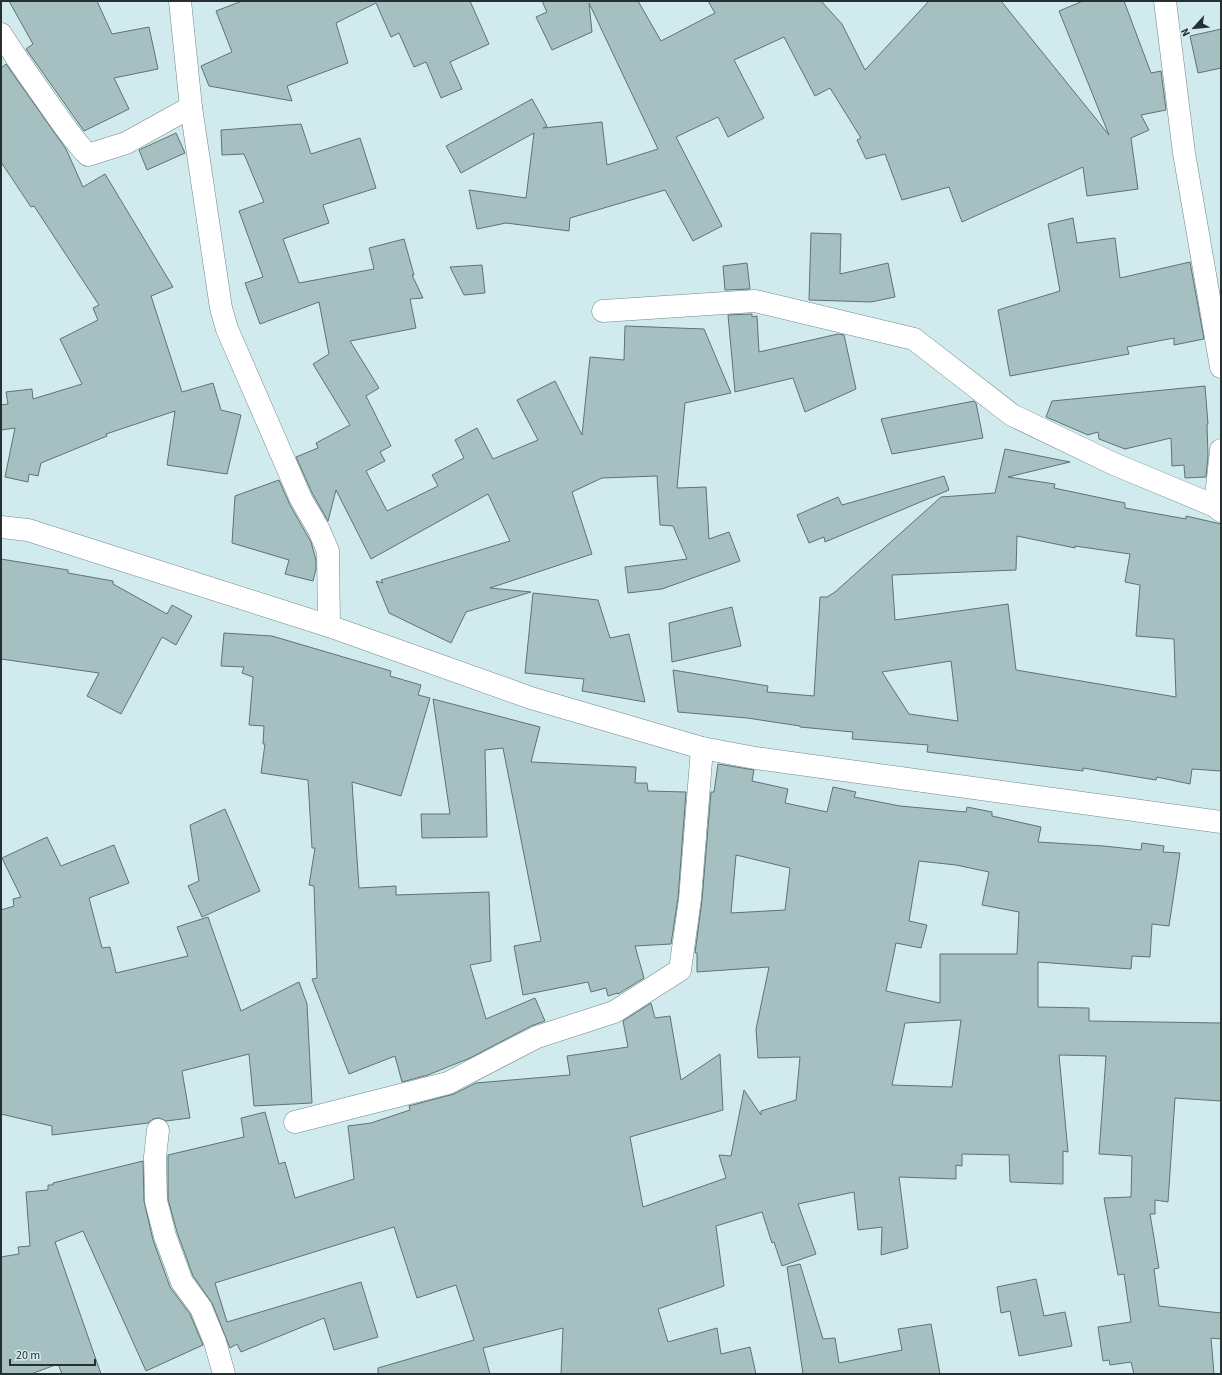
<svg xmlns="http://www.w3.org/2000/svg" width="1222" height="1375" font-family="'Source Sans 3',sans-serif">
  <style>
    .building { fill: #a6bfc1; stroke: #5d7376; fill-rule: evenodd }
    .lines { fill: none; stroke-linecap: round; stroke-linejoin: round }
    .minor-casing { stroke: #72898c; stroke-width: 23 }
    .tertiary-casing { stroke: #72898c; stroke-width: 23 }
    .minor { stroke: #fff; stroke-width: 22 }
    .tertiary { stroke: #fff; stroke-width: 22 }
  </style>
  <rect width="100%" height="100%" fill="#d1eaed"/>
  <g class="building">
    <path d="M 9,1 L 97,1 L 112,34 L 149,27 L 158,69 L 114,78 L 129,109 L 84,131 L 26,49 L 33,44 Z"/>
    <path d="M 242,1 L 470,1 L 489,44 L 450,62 L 462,89 L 441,98 L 426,62 L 414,67 L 399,33 L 391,37 L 376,3 L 336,23 L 348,63 L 287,86 L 292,101 L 209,86 L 201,66 L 232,52 L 216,11 Z"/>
    <path d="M 542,1 L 638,1 L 661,41 L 715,13 L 708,1 L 821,1 L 842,24 L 865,70 L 929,1 L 1001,1 L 1109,135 L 1059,11 L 1083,1 L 1124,1 L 1151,73 L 1161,71 L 1166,110 L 1141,115 L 1149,130 L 1131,138 L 1138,189 L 1087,196 L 1083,167 L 962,222 L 949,187 L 902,200 L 885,154 L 866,159 L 857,140 L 861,138 L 830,88 L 815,96 L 784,37 L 734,60 L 764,118 L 728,137 L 718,117 L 676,137 L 722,226 L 693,241 L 665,190 L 570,218 L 569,231 L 506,223 L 477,229 L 469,190 L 526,198 L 534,133 L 461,173 L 446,146 L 532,99 L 547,126 L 543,128 L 602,122 L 607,165 L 658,149 L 589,3 L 592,32 L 552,50 L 536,17 L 547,12 Z"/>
    <path d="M 1221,29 L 1221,68 L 1198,73 L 1190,36 Z"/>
    <path d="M 6,64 L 66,149 L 83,187 L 105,174 L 173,287 L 151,296 L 182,392 L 213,383 L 221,410 L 241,415 L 227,474 L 167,465 L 175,411 L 106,434 L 107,436 L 41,463 L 38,476 L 29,474 L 28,482 L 5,477 L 15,428 L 1,430 L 1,405 L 8,404 L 6,392 L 32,389 L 33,399 L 82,384 L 60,339 L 98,320 L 93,308 L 99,305 L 34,206 L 31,207 L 1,162 L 1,68 Z"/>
    <path d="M 301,124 L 311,154 L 360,138 L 376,188 L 323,205 L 329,223 L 283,239 L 299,283 L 374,269 L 369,248 L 404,239 L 414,275 L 412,275 L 423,298 L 410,299 L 416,328 L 350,341 L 379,388 L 366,396 L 391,446 L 380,452 L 385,461 L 366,471 L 387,511 L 438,486 L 432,475 L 464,458 L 455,440 L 477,428 L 493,459 L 538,440 L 517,400 L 555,381 L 582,435 L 590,357 L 624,360 L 625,326 L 704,329 L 731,393 L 685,403 L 677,488 L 706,487 L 709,539 L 729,532 L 740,561 L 662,589 L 628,593 L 625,567 L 687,559 L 673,526 L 660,525 L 657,476 L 602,478 L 572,492 L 592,554 L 490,588 L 531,592 L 466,612 L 451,643 L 389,613 L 376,581 L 383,583 L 381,580 L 510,541 L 488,494 L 371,559 L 336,490 L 328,521 L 312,493 L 296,457 L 318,448 L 316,443 L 350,425 L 313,364 L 329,354 L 319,302 L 260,324 L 245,283 L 263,277 L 239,211 L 264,202 L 244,154 L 222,155 L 221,130 Z"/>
    <path d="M 176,133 L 185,153 L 147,170 L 139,150 Z"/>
    <path d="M 1073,218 L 1077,243 L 1115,238 L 1120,278 L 1190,262 L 1204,339 L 1174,345 L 1174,338 L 1127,347 L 1129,354 L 1010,376 L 998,310 L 1060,291 L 1048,224 Z"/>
    <path d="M 811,233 L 841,234 L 840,274 L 888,263 L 895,297 L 871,302 L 809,300 Z"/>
    <path d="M 747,263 L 750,289 L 725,290 L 723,266 Z"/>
    <path d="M 482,265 L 485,293 L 464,295 L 450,267 Z"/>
    <path d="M 752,314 L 752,317 L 757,316 L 759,352 L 838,334 L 844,335 L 856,389 L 805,412 L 793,378 L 735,392 L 728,315 Z"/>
    <path d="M 1205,386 L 1208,424 L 1207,424 L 1208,456 L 1206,477 L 1185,478 L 1184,465 L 1172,466 L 1171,438 L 1125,449 L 1099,439 L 1098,432 L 1088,435 L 1046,417 L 1052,401 Z"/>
    <path d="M 974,401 L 976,403 L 983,438 L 892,454 L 881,419 Z"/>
    <path d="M 1005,449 L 1070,462 L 1008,477 L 1055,484 L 1054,488 L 1125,503 L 1125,508 L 1186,519 L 1186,516 L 1221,524 L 1221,771 L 1192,769 L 1190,784 L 1157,777 L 1156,780 L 1083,768 L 1083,771 L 927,752 L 928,745 L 852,739 L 853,732 L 800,727 L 800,726 L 747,718 L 678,712 L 673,670 L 768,686 L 767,692 L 814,696 L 820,597 L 827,597 L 835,592 L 941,497 L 995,493 ZM 1017,536 L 1075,548 L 1075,546 L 1130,554 L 1125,582 L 1140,585 L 1136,636 L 1174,639 L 1176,697 L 1016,670 L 1008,604 L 895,620 L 892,575 L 1016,570 ZM 951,661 L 958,721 L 909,714 L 882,672 Z"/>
    <path d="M 944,476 L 949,490 L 825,542 L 824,537 L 809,543 L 797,515 L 838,497 L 842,505 Z"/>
    <path d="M 279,480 L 290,505 L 311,542 L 316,560 L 316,569 L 313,581 L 285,574 L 289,560 L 232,543 L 235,496 Z"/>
    <path d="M 1,559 L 68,570 L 68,573 L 113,581 L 113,584 L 167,614 L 172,605 L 192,616 L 176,645 L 162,637 L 121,714 L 87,696 L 99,673 L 1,659 Z"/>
    <path d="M 533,593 L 598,600 L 610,638 L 629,634 L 645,702 L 582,691 L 584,679 L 525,673 Z"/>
    <path d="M 732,607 L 741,646 L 672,662 L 669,623 Z"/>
    <path d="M 224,633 L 272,636 L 391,671 L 390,676 L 421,685 L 418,695 L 430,698 L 401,796 L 352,782 L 359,888 L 396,886 L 396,895 L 489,892 L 491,961 L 470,965 L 486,1019 L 535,998 L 545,1021 L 531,1026 L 470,1058 L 428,1075 L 402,1082 L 395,1056 L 349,1074 L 312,979 L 317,978 L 314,886 L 309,885 L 315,848 L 312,848 L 308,780 L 261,773 L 265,744 L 263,744 L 264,726 L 249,725 L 253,677 L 242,673 L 244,667 L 221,666 Z"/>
    <path d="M 433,699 L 540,727 L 531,762 L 636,767 L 635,783 L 647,783 L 648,791 L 686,792 L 678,898 L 671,944 L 635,946 L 644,978 L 618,994 L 618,993 L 608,996 L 606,988 L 591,992 L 588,982 L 523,995 L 514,946 L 541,941 L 503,748 L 485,750 L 487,837 L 422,838 L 421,814 L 450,814 Z"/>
    <path d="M 718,764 L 754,770 L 752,781 L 788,789 L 785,803 L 827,812 L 833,787 L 856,792 L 854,797 L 900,806 L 966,812 L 967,807 L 992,812 L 992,816 L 1041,827 L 1038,842 L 1104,846 L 1141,850 L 1142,843 L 1164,846 L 1163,852 L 1180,853 L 1169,926 L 1152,924 L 1150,957 L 1132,956 L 1131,969 L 1038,962 L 1038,1007 L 1089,1008 L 1089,1021 L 1221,1023 L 1221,1101 L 1175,1098 L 1168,1202 L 1155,1200 L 1155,1214 L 1150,1214 L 1159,1268 L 1154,1269 L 1159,1306 L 1221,1313 L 1221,1339 L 1211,1338 L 1214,1374 L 1134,1374 L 1131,1362 L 1110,1365 L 1109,1360 L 1103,1361 L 1098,1327 L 1131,1322 L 1124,1274 L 1118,1275 L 1104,1198 L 1131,1197 L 1132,1156 L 1099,1154 L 1106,1056 L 1059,1055 L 1068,1152 L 1063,1151 L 1063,1184 L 1010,1182 L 1009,1155 L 962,1154 L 962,1166 L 956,1165 L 956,1179 L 899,1177 L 908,1248 L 881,1255 L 882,1227 L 858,1230 L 854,1192 L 798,1204 L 816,1254 L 782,1266 L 774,1242 L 772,1243 L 762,1212 L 716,1226 L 724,1286 L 658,1309 L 668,1342 L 717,1328 L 721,1354 L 750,1347 L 756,1374 L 561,1374 L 563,1328 L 483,1348 L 490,1374 L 378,1374 L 378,1368 L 474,1340 L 456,1285 L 417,1298 L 394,1227 L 215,1283 L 227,1322 L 361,1282 L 378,1337 L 334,1350 L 324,1318 L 241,1352 L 237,1344 L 230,1348 L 212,1303 L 193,1276 L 177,1232 L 168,1199 L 168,1155 L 244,1137 L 241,1118 L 265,1112 L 279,1164 L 285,1162 L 295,1198 L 354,1179 L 348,1126 L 371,1123 L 410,1110 L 409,1106 L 454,1094 L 476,1083 L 570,1075 L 567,1056 L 628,1047 L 623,1021 L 651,1003 L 655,1018 L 670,1016 L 681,1080 L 720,1054 L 723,1110 L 630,1137 L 643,1207 L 726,1178 L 719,1155 L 731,1156 L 744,1090 L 761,1115 L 761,1111 L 796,1100 L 800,1057 L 758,1058 L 756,1029 L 769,967 L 697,972 L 697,953 L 695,953 L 702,900 L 711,792 L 714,792 ZM 736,855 L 790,868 L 785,910 L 731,913 ZM 919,861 L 956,865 L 989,872 L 982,905 L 1019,912 L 1017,954 L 940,954 L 940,1003 L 886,991 L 896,943 L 921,948 L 927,925 L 909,921 ZM 961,1020 L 952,1087 L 892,1085 L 905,1023 Z"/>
    <path d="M 225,809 L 260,891 L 202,917 L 188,886 L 199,881 L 190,825 Z"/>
    <path d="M 47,837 L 61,866 L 114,845 L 129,883 L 89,898 L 102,948 L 110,947 L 116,973 L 188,956 L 177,927 L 208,917 L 241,1011 L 299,982 L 307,1004 L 312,1103 L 254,1106 L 249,1054 L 182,1071 L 190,1118 L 166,1121 L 159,1118 L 153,1119 L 148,1123 L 52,1135 L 52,1126 L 1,1114 L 1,910 L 14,906 L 13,899 L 21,897 L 2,858 Z"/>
    <path d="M 143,1161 L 144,1201 L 153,1240 L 170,1287 L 190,1314 L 203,1345 L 146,1371 L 83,1231 L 55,1242 L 101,1374 L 62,1374 L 58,1364 L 31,1374 L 1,1374 L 1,1257 L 19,1254 L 18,1247 L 30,1246 L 26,1192 L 48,1190 L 48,1185 L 53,1185 L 53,1183 Z"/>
    <path d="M 800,1264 L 823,1339 L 835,1338 L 839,1363 L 902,1350 L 898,1329 L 931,1324 L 940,1374 L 803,1374 L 787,1267 Z"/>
    <path d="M 1036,1279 L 1044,1316 L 1065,1312 L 1072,1346 L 1019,1356 L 1010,1311 L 1001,1313 L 997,1287 Z"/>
  </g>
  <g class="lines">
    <defs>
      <g id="minor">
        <path d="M 180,1 L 191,107 L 221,308 L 227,329 L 301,499 L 319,530 L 328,551 L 329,626"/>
        <path d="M 1165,1 L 1184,153 L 1221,367"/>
        <path d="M 1,34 C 16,58 32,80 48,103 C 61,121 73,140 88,155 L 126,143 L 191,107"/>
        <path d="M 603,311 L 755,301 L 914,339 L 1012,415 L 1114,464 L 1215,506 L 1221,511"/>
        <path d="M 1215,506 L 1221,450"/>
        <path d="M 295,1122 L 448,1083 L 537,1037 L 614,1012 L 680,970 L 690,899 L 702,748"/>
        <path d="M 158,1130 L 155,1157 L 156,1201 L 165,1236 L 182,1282 L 201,1308 L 215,1342 L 224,1374"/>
      </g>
      <path id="tertiary" d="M 1,527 L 28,530 L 329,626 L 531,698 L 702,748 L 755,758 L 1221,822"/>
    </defs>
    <use href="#minor" class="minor-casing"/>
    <use href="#tertiary" class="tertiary-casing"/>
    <use href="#minor" class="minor"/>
    <use href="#tertiary" class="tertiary"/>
  </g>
  <rect width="1222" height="1375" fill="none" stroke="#273031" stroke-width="4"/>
  <g transform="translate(1194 28) rotate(243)" stroke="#d1eaed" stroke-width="3" paint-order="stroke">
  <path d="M0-3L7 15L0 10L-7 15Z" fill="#273031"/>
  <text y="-6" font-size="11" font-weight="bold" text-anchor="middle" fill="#273031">N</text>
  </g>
  <path d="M10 1359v6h85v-6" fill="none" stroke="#273031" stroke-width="2"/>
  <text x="16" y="1359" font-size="12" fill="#273031" stroke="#d1eaed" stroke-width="3" paint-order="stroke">20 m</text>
</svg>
